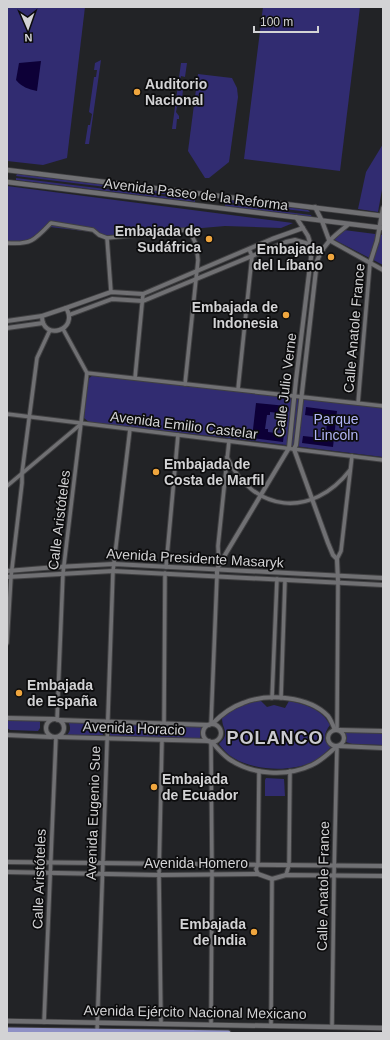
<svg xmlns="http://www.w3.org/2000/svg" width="390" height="1040" font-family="Helvetica,sans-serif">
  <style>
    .green { fill: #312c71 }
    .water { fill: #0d0037 }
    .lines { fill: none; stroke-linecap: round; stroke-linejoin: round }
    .minor-casing { stroke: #404042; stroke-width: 5.5 }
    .tertiary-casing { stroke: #404042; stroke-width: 6 }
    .secondary-casing { stroke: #404042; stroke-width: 6 }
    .primary-casing { stroke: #404042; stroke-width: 7 }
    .minor { stroke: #707073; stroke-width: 3.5 }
    .tertiary { stroke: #707073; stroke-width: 4 }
    .secondary { stroke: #707073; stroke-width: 4.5 }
    .primary { stroke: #8f91c5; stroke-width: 5 }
    .poi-dot { fill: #f0a63e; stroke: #0c0c0d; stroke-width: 1.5 }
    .labels { text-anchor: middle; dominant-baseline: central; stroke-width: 3.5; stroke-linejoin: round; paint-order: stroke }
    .poi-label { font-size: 14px; font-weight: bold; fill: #d3d3d5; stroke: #0c0c0d; text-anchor: start }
    .street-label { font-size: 14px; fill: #d3d3d5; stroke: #0c0c0d }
    .park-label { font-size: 14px; fill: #b3b7f8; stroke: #0c0c0d }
    .district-label { font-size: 18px; font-weight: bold; letter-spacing: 1px; fill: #cbcbcf; stroke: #0c0c0d }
  </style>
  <rect width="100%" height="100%" fill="#222326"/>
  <g class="green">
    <path d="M 7,7 L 85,7 L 67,158 L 43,165 L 7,161 Z"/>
    <path d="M 263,7 L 360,7 L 340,171 L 244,159 Z"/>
    <path d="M 101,60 L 89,144 L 85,144 L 88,125 L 90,125 L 92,114 L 89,112 L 94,77 L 96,77 L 97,70 L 94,70 L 95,63 Z"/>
    <path d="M 181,63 L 187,63 L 185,77 L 181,76 L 179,89 L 183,90 L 181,107 L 177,107 L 176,112 L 179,116 L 179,119 L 177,119 L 176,129 L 172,129 Z"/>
    <path d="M 198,74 L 232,78 L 237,88 L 238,97 L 229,162 L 209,178 L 205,178 L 188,151 Z"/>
    <path d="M 383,144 L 383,184 L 378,212 L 358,209 L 366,172 Z"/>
    <path d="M 17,174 L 196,196 L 196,198 L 16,176 Z"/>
    <path d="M 16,178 L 195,200 L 195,202 L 16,180 Z"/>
    <path d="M 7,186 L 293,223 L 281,228 L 225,226 L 99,237 L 92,232 L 50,227 L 24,244 L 7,243 Z"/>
    <path d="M 225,199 L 308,210 L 310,212 L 225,202 Z"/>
    <path d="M 225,204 L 311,215 L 312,217 L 225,206 Z"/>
    <path d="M 344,230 L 383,235 L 383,265 L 333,239 Z"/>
    <path d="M 93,375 L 383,408 L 383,457 L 229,438 L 90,423 L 84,418 L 88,379 Z"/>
    <path d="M 260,700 L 267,707 L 274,705 L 285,708 L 289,701 C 305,704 322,709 330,725 C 324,733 322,741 331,747 C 327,751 324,755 320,758 C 297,773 255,772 232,757 C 227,754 223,749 219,744 C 231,733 222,730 222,718 C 230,706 248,703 260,700 Z"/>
    <path d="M 7,718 L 38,719 L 40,722 L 40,728 L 38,731 L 10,730 L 7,728 Z"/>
    <path d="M 68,721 L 103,722 L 103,735 L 66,736 C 71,731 71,728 68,721 Z"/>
    <path d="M 110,724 L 201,727 L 200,740 L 109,737 Z"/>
    <path d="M 346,731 L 383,732 L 383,745 L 352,744 L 346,742 L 347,737 L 345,733 Z"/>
    <path d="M 266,778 L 284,779 L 285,796 L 265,796 L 265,780 Z"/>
  </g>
  <g class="water">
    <path d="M 41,61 L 37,91 C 28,89 22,87 16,80 L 19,63 Z"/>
    <path d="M 256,403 L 287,406 L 286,414 L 270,412 L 270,415 L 267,415 L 265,429 L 268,429 L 268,432 L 284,434 L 283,442 L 252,438 Z"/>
    <path d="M 306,407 L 337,411 L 333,447 L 302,443 L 303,436 L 322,438 L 323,436 L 326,436 L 327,421 L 325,420 L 325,418 L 305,415 Z"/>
  </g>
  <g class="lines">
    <defs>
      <g id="minor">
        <path d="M 107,238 L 111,292"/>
        <path d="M 7,243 C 31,245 35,240 51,223 L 93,230 L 99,235 L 107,238 L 184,230 L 191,234 L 196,244 L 198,260 L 185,384"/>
        <path d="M 87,373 L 383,406"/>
        <path d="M 135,378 L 143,294"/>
        <path d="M 238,389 L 252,256 L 249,249"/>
        <path d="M 358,403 L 370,263"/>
        <path d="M 7,414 L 383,460"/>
        <path d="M 227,457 C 253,513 312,519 350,470"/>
        <path d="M 7,486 L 81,424"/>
        <path d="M 337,559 L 341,551 L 352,456"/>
        <path d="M 219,565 L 218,546 L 229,441"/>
        <path d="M 166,567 L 178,435"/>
        <path d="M 7,643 L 11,577 L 22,483 L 22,473 L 37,358 L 50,330"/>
        <path d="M 272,698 L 277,579"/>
        <path d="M 281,698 L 285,580"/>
        <path d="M 57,720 L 63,573 L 87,373 L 63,329"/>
        <path d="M 164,723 L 165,573"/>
        <path d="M 211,724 L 217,576"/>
        <path d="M 337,730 L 338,582"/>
        <path d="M 258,874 L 256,869 L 258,864 L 259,771"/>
        <path d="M 286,875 L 289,865 L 290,771"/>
        <path d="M 44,1022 L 56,737"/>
        <path d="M 161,1024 L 159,875 L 162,740"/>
        <path d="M 211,1025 L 212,874 L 211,742"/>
        <path d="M 271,1026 L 272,879"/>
        <path d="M 332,1027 L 334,875 L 337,747"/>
        <path d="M 97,1032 L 113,571 L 130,429"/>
      </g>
      <g id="tertiary">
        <path d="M 315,207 L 322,221 L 329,240"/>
        <path d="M 329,240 L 383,270"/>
        <path d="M 370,263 L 377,241 L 383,208"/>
        <path d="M 66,308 L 111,292 L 143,294 L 272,239 L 303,228"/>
        <path d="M 66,308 C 80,330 42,342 42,316 Z"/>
        <path d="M 69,315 L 112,299 L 143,301 L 286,242 L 295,240 L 312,245"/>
        <path d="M 7,321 L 42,316"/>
        <path d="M 7,328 L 43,323"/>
        <path d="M 7,571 L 57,567 L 114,564 L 383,578"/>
        <path d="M 217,576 L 217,570 L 219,565 L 289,448 L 296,380 L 312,249 L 308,236 L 296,217"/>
        <path d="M 7,577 L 113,571 L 383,585"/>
        <path d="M 338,582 L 337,559 L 333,555 L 328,543 L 294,449 L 296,445 L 317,261 C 324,243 334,236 349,224"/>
        <path d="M 7,718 L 53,719"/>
        <circle cx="55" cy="728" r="9"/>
        <path d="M 59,720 L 209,725"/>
        <path d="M 212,724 C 221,715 231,707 243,703 C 267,693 309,696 328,716 C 331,720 333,725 335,730"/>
        <circle cx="212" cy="733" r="9"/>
        <circle cx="336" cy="738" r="8"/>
        <path d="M 339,730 L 383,731"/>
        <path d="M 7,735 L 51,737"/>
        <path d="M 59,737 L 209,741"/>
        <path d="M 212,742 C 217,748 222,754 229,759 C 252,775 287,777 312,765 C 321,761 328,754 336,747"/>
        <path d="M 339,746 L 383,748"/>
        <path d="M 7,862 L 383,866"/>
        <path d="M 7,872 L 159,875 L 258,874 L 272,879 L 286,875 L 383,876"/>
      </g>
      <g id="secondary">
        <path d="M 7,170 L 383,216"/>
        <path d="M 7,182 L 383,228"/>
        <path d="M 7,1021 L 383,1028"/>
      </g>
      <path id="primary" d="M 7,1030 L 228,1033"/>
    </defs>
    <use href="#minor" class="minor-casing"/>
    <use href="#tertiary" class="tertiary-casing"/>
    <use href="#secondary" class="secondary-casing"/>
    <use href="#primary" class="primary-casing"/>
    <use href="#minor" class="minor"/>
    <use href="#tertiary" class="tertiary"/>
    <use href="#secondary" class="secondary"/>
    <use href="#primary" class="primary"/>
  </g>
  <g class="poi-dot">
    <circle cx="137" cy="92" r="4"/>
    <circle cx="209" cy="239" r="4"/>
    <circle cx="331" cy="257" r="4"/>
    <circle cx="286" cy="315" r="4"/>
    <circle cx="156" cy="472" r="4"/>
    <circle cx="19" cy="693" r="4"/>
    <circle cx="154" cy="787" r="4"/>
    <circle cx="254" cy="932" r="4"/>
  </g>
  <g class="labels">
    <g class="poi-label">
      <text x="145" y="84">Auditorio<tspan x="145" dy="16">Nacional</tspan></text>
      <text x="201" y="231" text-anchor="end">Embajada de<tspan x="201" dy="16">Sudáfrica</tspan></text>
      <text x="323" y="249" text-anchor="end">Embajada<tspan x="323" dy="16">del Líbano</tspan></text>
      <text x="278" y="307" text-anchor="end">Embajada de<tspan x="278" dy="16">Indonesia</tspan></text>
      <text x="164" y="464">Embajada de<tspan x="164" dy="16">Costa de Marfil</tspan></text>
      <text x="27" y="685">Embajada<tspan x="27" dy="16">de España</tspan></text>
      <text x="162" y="779">Embajada<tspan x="162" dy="16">de Ecuador</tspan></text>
      <text x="246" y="924" text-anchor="end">Embajada<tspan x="246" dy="16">de India</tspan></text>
    </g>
    <g class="street-label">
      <text transform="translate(196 194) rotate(7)">Avenida Paseo de la Reforma</text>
      <text transform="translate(354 328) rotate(-85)">Calle Anatole France</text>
      <text transform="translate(285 385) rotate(-83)">Calle Julio Verne</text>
      <text transform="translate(184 425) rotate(7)">Avenida Emilio Castelar</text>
      <text transform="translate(59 520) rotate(-83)">Calle Aristóteles</text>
      <text transform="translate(195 558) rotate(3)">Avenida Presidente Masaryk</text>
      <text transform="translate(134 728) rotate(2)">Avenida Horacio</text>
      <text transform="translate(93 813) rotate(-88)">Avenida Eugenio Sue</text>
      <text x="196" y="863">Avenida Homero</text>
      <text transform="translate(39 879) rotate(-88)">Calle Aristóteles</text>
      <text transform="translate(323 886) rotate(-89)">Calle Anatole France</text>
      <text transform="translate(195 1012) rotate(1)">Avenida Ejército Nacional Mexicano</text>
    </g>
    <g class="park-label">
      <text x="336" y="419">Parque<tspan x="336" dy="16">Lincoln</tspan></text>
    </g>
    <g class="district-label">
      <text x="275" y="738">POLANCO</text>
    </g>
  </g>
  <rect width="390" height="1040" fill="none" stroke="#d3d3d5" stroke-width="16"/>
  <g transform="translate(28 28) rotate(178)" stroke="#0c0c0d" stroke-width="3" paint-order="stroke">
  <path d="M0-3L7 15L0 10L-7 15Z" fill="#d3d3d5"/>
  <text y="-6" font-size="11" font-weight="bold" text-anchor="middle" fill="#d3d3d5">N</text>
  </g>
  <path d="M254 26v6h64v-6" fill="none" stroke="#d3d3d5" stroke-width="2"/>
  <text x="260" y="26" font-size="12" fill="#d3d3d5" stroke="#0c0c0d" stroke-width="3" paint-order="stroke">100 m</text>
</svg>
